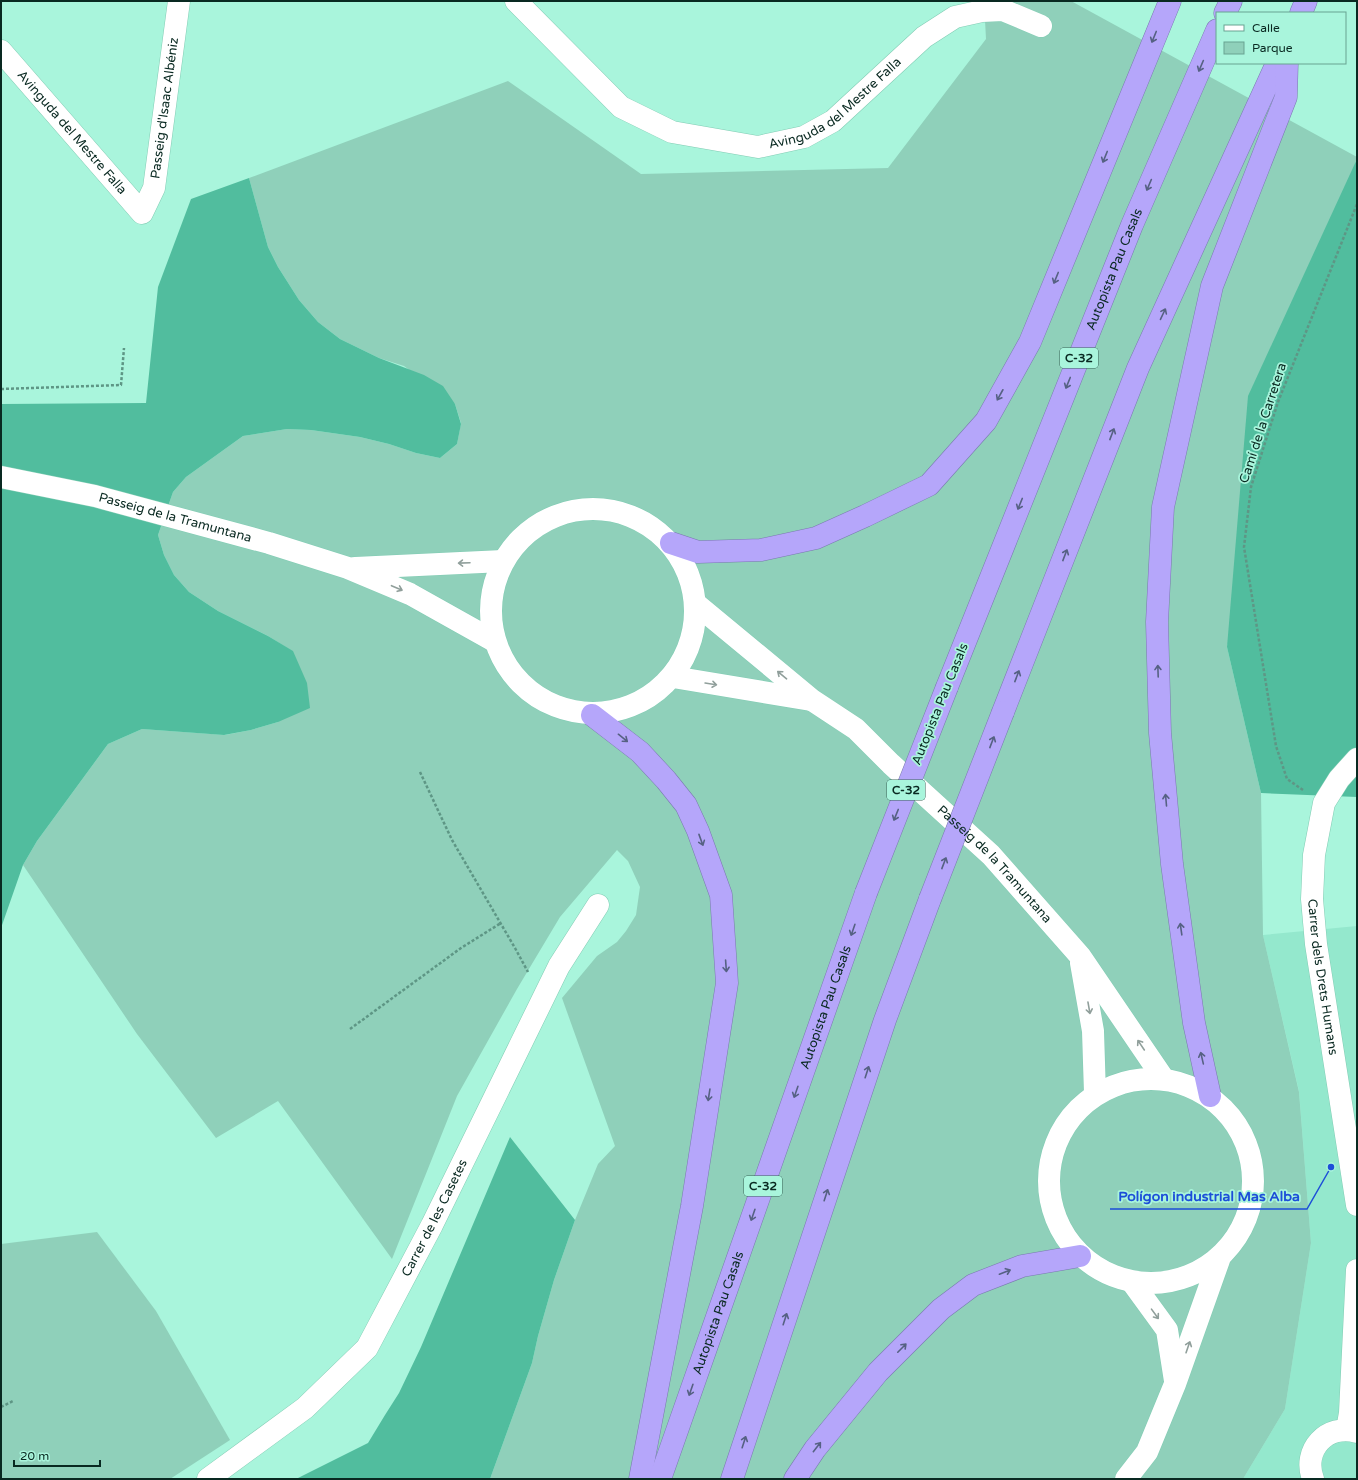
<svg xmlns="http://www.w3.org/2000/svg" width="1358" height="1480" font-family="'Varela Round',sans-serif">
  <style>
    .built { fill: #94e8cd }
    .green { fill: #8fd0ba }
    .forest { fill: #51bd9e }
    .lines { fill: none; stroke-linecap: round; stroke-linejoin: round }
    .minor-casing { stroke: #82ccb4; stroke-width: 23 }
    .highway-casing { stroke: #797aae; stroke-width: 23 }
    .path { stroke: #5e9685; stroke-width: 2.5; stroke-dasharray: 3 2; stroke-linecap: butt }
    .minor { stroke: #fff; stroke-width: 22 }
    .highway { stroke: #b5a6fa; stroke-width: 22 }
    .highway-bridge-casing { stroke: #797aae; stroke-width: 23; stroke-linecap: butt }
    .highway-bridge { stroke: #b5a6fa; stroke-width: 22 }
    .oneway { stroke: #566183 }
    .oneway2 { stroke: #909f9b }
    .labels { text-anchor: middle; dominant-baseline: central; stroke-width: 3.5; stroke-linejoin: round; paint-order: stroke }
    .shield { fill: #a9f5dc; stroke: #396659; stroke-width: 1 }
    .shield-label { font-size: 12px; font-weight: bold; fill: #092921 }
    .street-label { font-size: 13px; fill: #092921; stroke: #a9f5dc }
    .leader { fill: none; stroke: #1d4ed8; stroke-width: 1.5 }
    .callout-dot { fill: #1d4ed8; stroke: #a9f5dc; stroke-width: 1.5 }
    .callout-label { font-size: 14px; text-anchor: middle; font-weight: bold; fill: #1d4ed8; stroke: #a9f5dc; stroke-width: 3.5; stroke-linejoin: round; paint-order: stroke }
  </style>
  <rect width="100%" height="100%" fill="#a9f5dc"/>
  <path class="built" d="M 1357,926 L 1357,1479 L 1243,1479 L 1285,1409 L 1311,1243 L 1299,1091 L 1263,935 Z"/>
  <g class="green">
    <path d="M 984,1 L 1071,1 L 1357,157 L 1227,647 L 1261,793 L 1263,935 L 1299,1092 L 1311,1243 L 1285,1409 L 1243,1479 L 490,1479 L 532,1363 L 538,1336 L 554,1280 L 575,1220 L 598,1164 L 615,1146 L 562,998 L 597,956 L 617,942 L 626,931 L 636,915 L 640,887 L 628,861 L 617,850 L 560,917 L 517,989 L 457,1096 L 392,1259 L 278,1101 L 216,1138 L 137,1034 L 23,865 L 37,841 L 108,744 L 142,729 L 225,735 L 251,730 L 278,722 L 292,651 L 268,636 L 218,611 L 189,592 L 174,575 L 164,555 L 158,535 L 173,492 L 186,477 L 243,436 L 287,429 L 311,430 L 360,437 L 389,444 L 416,453 L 440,458 L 457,444 L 461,423 L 455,404 L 404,366 L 379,358 L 340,339 L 318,322 L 299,300 L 278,267 L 268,247 L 249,178 L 508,81 L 641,174 L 888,168 L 986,39 Z"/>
    <path d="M 97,1232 L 156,1311 L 230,1440 L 170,1479 L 1,1479 L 1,1244 Z"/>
  </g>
  <g class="forest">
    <path d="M 1357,159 L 1357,797 L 1261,793 L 1227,647 L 1248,396 Z"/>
    <path d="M 249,178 L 268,247 L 278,267 L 299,300 L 318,322 L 340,339 L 379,358 L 424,375 L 443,386 L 455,404 L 461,424 L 457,444 L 440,458 L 416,453 L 389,444 L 360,437 L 311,430 L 287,429 L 243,436 L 186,477 L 173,492 L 158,535 L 164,555 L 174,575 L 189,592 L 218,611 L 268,636 L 293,651 L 307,683 L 310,708 L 278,722 L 251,730 L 224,735 L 142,729 L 108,744 L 37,841 L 23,865 L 1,928 L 1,404 L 146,403 L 158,287 L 191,199 Z"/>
    <path d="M 510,1137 L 575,1220 L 554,1280 L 538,1336 L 532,1363 L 490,1479 L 296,1479 L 368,1443 L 385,1415 L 399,1393 L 421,1347 Z"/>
  </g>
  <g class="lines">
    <defs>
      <g id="minor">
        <path id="s1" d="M 516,1 L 621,107 L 672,132 L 758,147 L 804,137 L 833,121 L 924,37 L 955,17 L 982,11 L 1003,10 L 1041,26"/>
        <path id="s2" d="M 1,51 L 142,213 L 154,188 L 179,1"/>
        <path id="s3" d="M 1,477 L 95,496 L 269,543 L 348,568 L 410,594 L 494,641"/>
        <circle cx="593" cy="611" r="102"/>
        <path d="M 355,568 L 503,561"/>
        <path id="s4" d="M 696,604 L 812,700 L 856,729 L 891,764 L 991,855 L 1080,956 L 1163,1078"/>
        <path d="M 673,677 L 811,700"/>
        <path id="s5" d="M 1357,759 L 1339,779 L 1324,803 L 1314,855 L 1312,899 L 1316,944 L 1357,1205"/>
        <path d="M 1081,963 L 1093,1031 L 1095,1094"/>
        <circle cx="1151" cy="1181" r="102"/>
        <path d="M 1132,1282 L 1167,1330 L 1175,1381"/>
        <path d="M 1347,1430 L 1350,1413 L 1357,1270"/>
        <path id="s6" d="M 208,1479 L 305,1408 L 367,1348 L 432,1225 L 559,966 L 598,905"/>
        <path d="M 1126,1479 L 1147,1452 L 1175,1384 L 1219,1260"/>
        <path d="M 1313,1479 C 1302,1450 1327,1423 1357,1432"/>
      </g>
      <g id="highway">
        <path d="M 1225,13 L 1231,1"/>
        <path d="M 1301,13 L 1306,1"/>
        <path d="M 671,543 L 698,552 L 761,550 L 816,538 L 865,516 L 929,485 L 986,421 L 1030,342 L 1170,1"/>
        <path id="s7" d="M 947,687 L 1132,225 L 1217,30"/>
        <path d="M 1003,712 L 1138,368 L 1277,63"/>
        <path d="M 592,715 L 640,752 L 666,780 L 686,805 L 698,831 L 721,895 L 727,983 L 692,1206 L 640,1479"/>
        <path d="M 1210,1096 L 1194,1023 L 1172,864 L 1160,733 L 1157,622 L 1163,507 L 1212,286 L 1286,97 L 1287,63"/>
        <path id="s8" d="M 660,1479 L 866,893"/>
        <path d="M 732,1479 L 885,1020 L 930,899"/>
        <path d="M 795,1479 L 815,1449 L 878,1372 L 941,1309 L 973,1285 L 1022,1266 L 1080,1256"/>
      </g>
    </defs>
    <use href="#minor" class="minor-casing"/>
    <use href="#highway" class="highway-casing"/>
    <g class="path">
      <path d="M 1,389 L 121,385 L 124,348"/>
      <path d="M 420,772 L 452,840 L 515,948 L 528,972"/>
      <path d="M 1303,790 L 1287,779 L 1276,746 L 1244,547 L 1251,487 L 1278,402 L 1357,204"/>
      <path d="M 350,1029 L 461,948 L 501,923"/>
      <path d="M 1,1407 L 13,1401"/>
    </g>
    <use href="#minor" class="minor"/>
    <use href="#highway" class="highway"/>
    <defs>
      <g id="highway-bridge">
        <path d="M 866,893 L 947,687"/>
        <path d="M 930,899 L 1003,712"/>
      </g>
    </defs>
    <use href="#highway-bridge" class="highway-bridge-casing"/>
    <use href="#highway-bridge" class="highway-bridge"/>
  </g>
  <defs><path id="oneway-shaft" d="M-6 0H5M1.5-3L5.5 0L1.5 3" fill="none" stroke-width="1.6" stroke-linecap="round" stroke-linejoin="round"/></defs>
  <g class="oneway">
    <use href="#oneway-shaft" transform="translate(1154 37) rotate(112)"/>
    <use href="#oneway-shaft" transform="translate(1201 66) rotate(113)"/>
    <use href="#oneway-shaft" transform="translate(1105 157) rotate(112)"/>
    <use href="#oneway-shaft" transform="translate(1149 185) rotate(113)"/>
    <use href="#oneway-shaft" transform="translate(1056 278) rotate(112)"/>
    <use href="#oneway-shaft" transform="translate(1163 314) rotate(-65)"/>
    <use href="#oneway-shaft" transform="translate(1068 383) rotate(112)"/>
    <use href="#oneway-shaft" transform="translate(1000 395) rotate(119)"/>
    <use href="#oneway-shaft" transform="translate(1112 434) rotate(-69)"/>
    <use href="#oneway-shaft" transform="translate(1020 504) rotate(112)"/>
    <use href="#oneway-shaft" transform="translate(1065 555) rotate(-69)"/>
    <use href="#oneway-shaft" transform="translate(1158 671) rotate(-92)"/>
    <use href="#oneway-shaft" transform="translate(1017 676) rotate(-69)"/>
    <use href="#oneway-shaft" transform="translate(623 738) rotate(39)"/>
    <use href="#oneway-shaft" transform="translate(992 742) rotate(-69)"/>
    <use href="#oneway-shaft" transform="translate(1166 800) rotate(-95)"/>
    <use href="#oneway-shaft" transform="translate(896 815) rotate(112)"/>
    <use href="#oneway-shaft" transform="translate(701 840) rotate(70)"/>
    <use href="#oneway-shaft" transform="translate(944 863) rotate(-69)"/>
    <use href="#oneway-shaft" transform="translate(1181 929) rotate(-98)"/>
    <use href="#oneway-shaft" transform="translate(853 930) rotate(109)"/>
    <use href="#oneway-shaft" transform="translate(726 966) rotate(86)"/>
    <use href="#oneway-shaft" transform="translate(1202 1058) rotate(-103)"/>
    <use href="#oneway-shaft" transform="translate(867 1072) rotate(-72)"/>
    <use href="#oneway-shaft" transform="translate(796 1092) rotate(109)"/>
    <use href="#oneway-shaft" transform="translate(709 1095) rotate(99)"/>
    <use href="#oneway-shaft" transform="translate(826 1195) rotate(-72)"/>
    <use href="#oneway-shaft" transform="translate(753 1215) rotate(109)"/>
    <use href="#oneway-shaft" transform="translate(1005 1272) rotate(-21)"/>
    <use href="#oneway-shaft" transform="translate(785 1319) rotate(-72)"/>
    <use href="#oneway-shaft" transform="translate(902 1348) rotate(-45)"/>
    <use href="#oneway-shaft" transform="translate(691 1390) rotate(109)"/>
    <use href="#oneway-shaft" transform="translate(744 1442) rotate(-72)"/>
    <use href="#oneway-shaft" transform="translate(817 1447) rotate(-52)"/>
  </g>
  <g class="oneway2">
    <use href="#oneway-shaft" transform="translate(464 563) rotate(178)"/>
    <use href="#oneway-shaft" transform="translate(397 588) rotate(23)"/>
    <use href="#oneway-shaft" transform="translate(782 675) rotate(-140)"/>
    <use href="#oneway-shaft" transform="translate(711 684) rotate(9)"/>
    <use href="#oneway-shaft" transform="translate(1089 1008) rotate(80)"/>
    <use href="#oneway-shaft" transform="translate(1141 1045) rotate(-124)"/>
    <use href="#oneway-shaft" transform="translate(1155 1314) rotate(54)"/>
    <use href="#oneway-shaft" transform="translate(1188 1347) rotate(-71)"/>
  </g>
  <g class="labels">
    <g class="shield">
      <rect x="1060" y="348" width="38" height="20" rx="3"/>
      <rect x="887" y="780" width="38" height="20" rx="3"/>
      <rect x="744" y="1176" width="38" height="20" rx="3"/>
    </g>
    <g class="shield-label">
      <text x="1079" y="358">C-32</text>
      <text x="906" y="790">C-32</text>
      <text x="763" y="1186">C-32</text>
    </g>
    <g class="street-label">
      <text stroke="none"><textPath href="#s1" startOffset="384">Avinguda del Mestre Falla</textPath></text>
      <text stroke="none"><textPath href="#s2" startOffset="323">Passeig d'Isaac Albéniz</textPath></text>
      <text stroke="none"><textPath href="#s2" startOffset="108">Avinguda del Mestre Falla</textPath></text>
      <text stroke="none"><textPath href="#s7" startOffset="450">Autopista Pau Casals</textPath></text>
      <text transform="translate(1263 423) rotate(-72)">Camí de la Carretera</text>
      <text stroke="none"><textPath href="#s3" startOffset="179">Passeig de la Tramuntana</textPath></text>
      <text transform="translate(940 704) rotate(-68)">Autopista Pau Casals</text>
      <text stroke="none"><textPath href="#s4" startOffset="397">Passeig de la Tramuntana</textPath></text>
      <text stroke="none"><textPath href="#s5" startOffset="231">Carrer dels Drets Humans</textPath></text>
      <text stroke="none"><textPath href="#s8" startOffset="500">Autopista Pau Casals</textPath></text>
      <text stroke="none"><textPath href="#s6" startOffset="353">Carrer de les Casetes</textPath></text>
      <text stroke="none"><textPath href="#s8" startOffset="176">Autopista Pau Casals</textPath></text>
    </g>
  </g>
  <path class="leader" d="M1331 1167L1307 1209H1110"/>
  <circle class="callout-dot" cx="1331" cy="1167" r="4"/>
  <g class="callout-label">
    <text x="1209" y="1201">Polígon industrial Mas Alba</text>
  </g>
  <rect width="1358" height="1480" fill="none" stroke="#092921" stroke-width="4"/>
  <rect x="1216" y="12" width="130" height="52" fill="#a9f5dc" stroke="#69a391"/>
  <rect x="1224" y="25" width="20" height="6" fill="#ffffff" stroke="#69a391"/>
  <text x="1252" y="32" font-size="12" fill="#092921">Calle</text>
  <rect x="1224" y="42" width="20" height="12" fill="#8fd0ba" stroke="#69a391"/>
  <text x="1252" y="52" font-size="12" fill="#092921">Parque</text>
  <path d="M14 1460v6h86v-6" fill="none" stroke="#092921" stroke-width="2"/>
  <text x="20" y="1460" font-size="12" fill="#092921" stroke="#a9f5dc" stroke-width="3" paint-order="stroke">20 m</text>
</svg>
